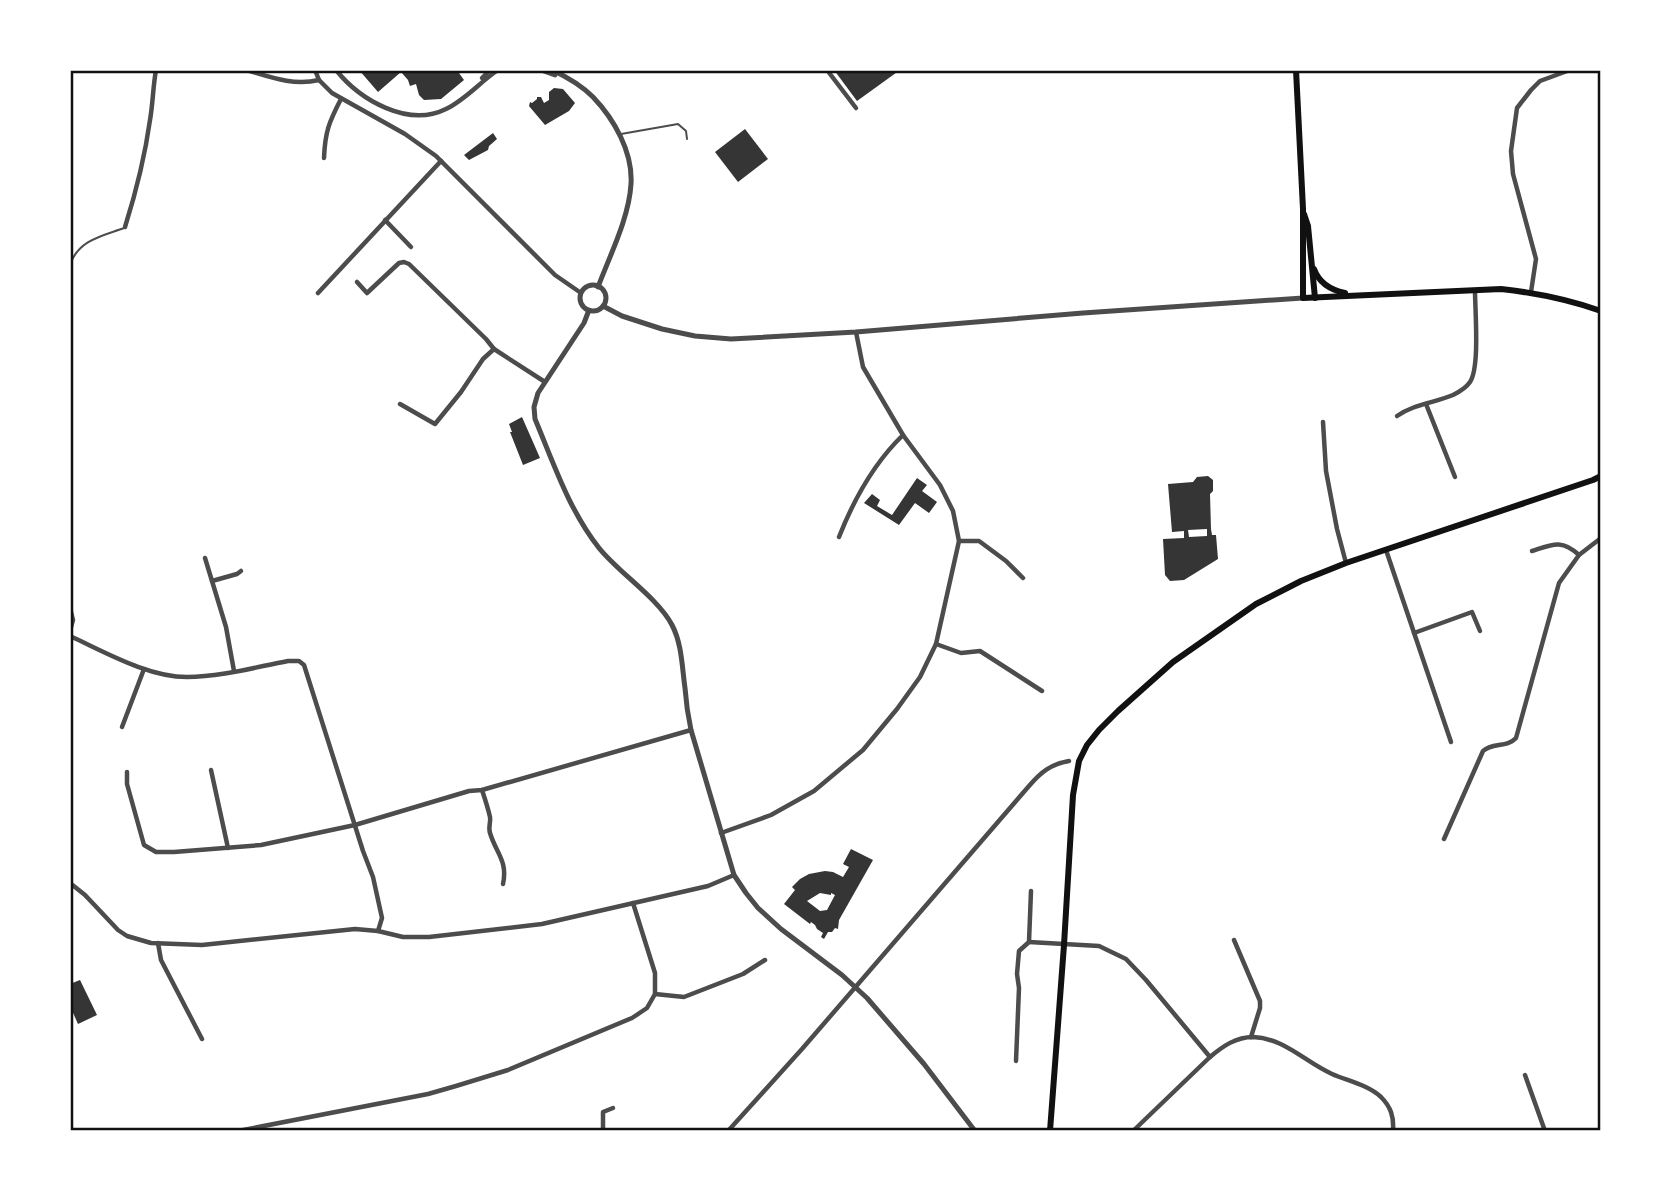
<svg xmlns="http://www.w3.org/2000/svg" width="1671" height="1201" font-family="'Work Sans',sans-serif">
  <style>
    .building { fill: #353535; fill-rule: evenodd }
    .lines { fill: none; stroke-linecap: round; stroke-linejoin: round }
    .service { stroke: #4c4c4c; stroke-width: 2 }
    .minor { stroke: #4c4c4c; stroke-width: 4.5 }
    .tertiary { stroke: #4c4c4c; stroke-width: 5 }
    .secondary { stroke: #111; stroke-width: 6 }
    .primary { stroke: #111; stroke-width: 6 }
    .neatline { fill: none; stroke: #111; stroke-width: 2.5 }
  </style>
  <rect width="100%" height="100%" fill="#fff"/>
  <g class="building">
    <path d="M 359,70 L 463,70 L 459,73 L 464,80 L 441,99 L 424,100 L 419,95 L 416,84 L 410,86 L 408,80 L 401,72 L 378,92 Z"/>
    <path d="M 834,70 L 900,70 L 857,101 Z"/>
    <path d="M 554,88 L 563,89 L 575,103 L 569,111 L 545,125 L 529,106 L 530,102 L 532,103 L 537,99 L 537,97 L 541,97 L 544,103 L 549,100 L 549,92 Z"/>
    <path d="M 745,129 L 768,159 L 738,182 L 715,152 Z"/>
    <path d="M 493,133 L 497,139 L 489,146 L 488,150 L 469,160 L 464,155 Z"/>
    <path d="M 522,417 L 540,458 L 523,465 L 510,432 L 512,432 L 509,424 Z"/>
    <path d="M 1208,476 L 1213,480 L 1213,491 L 1210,494 L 1211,529 L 1212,535 L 1216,535 L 1218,559 L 1184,580 L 1170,581 L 1165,575 L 1163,539 L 1184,538 L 1184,531 L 1172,532 L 1168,484 L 1193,482 L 1197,477 ZM 1207,529 L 1207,536 L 1189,537 L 1188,530 Z"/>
    <path d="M 917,478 L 927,485 L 922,491 L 937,502 L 929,513 L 915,503 L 899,525 L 864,503 L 872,494 L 880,500 L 877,506 L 892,515 Z"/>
    <path d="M 851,849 L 873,860 L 839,920 L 838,929 L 835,928 L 832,932 L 828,932 L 824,939 L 821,937 L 823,933 L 817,929 L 815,925 L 811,922 L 810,924 L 784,904 L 795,890 L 792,887 L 800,879 L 809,874 L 825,871 L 833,872 L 843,877 L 849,867 L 843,864 ZM 820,893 L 831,895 L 831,893 L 835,895 L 827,910 L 820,911 L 807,901 Z"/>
    <path d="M 80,980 L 97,1015 L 78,1024 L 70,1006 L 70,984 Z"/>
  </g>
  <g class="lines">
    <g class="service">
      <path d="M 621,134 L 678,124 L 686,131 L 687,139"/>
      <path d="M 70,265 C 78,240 102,236 124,228"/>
    </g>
    <g class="minor">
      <path d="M 246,70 C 270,77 293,86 319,80"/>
      <path d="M 315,70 L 319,80 L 332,93 L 405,134 L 436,156 L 555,275 L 581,293"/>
      <path d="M 336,70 C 360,100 408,128 446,109 C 465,100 480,82 498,70"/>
      <path d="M 827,70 L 856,108"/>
      <path d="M 482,78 L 490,70"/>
      <path d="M 324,158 C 325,132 329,122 341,99"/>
      <path d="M 385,220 L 411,247"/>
      <path d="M 125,227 C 136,192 145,156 150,120 C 153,103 153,86 156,70"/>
      <path d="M 357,282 L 367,293 L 399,263 L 404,262 L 409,264 L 486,339 L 494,349"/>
      <path d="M 1531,292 L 1536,259 L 1513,174 L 1511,151 L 1517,108 L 1531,90 L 1540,81 L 1570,70"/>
      <path d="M 318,293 L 441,161"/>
      <path d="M 400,404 L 435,424 L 461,392 L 483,359 L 494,349 L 545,382"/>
      <path d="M 1426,404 L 1455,477"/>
      <path d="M 1397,416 C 1414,404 1434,403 1453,395 C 1459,392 1466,388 1470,382 C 1480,367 1475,311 1475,290"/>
      <path d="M 1323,422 L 1326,471 L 1337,529 L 1346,563"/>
      <path d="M 839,537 C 854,499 873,464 903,435"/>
      <path d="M 959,541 L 979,541 L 1006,561 L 1023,578"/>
      <path d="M 1386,550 L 1451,742"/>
      <path d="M 1532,551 C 1553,544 1562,539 1579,555"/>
      <path d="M 205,558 L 226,627 L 234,671"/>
      <path d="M 212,581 L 237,574 L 241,571"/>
      <path d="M 70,608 L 73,620 L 70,631"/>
      <path d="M 1414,633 L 1472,612 L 1480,631"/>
      <path d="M 70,636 C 105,652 148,677 187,677 C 220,677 256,667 288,661 L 299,661 L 304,665 L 363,851 L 373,877 L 382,918 L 378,931"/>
      <path d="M 936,644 L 961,653 L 980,651 L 1042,691"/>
      <path d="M 122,727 L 144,669"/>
      <path d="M 211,770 L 228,848"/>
      <path d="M 127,772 L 127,784 L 144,845 L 156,852 L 174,852 L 261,845 L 355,825 L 469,791 L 482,790 L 691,730"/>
      <path d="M 482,790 C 485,799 488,808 490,817 C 491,822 488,827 490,833 C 496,853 508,861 503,884"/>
      <path d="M 721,833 L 771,815 L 814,791 L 863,750 L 897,709 L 920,677 L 936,644 L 959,541 L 953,511 L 940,485 L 903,435 L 863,367 L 856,332"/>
      <path d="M 1444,839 L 1483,751 C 1492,742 1507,748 1516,738 L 1559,583 L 1579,555 L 1601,538"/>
      <path d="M 70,883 L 85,895 L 118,930 L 127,936 L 151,943 L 202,945 L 355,929 L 378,931 L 403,937 L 429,937 L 542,924 L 708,886 L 734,875"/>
      <path d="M 633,903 L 655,973 L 655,994"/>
      <path d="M 1234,940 L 1260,1001 L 1260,1008 L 1251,1037"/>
      <path d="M 1029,942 L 1099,946 L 1126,959 L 1146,980 L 1210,1057 L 1133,1131"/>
      <path d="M 158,943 L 161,960 L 202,1039"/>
      <path d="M 1210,1057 C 1223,1046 1236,1037 1253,1037 C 1284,1038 1305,1062 1332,1074 C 1348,1081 1368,1085 1381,1097 C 1391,1107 1394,1117 1393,1131"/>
      <path d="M 1016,1061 L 1019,988 L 1017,974 L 1019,951 L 1029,942 L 1031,891"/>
      <path d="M 1525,1075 L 1545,1131"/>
      <path d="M 238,1131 L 428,1094 L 456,1086 L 508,1070 L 632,1018 L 647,1008 L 655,994 L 684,997 L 743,974 L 765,960"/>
      <path d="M 603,1131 L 603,1112 L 613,1108"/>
      <path d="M 728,1131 L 802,1049 L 1029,786 C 1041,772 1051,764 1069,761"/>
    </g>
    <g class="tertiary">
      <path d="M 541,70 L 555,75"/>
      <path d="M 552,70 C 565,76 582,86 593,97 C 614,119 633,152 631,184 C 629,218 610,255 598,287"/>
      <circle cx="593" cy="298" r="13"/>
      <path d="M 603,306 L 622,316 L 662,329 L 695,336 L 731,339 L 856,332 L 1083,313 L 1303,298"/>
      <path d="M 589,310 L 584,323 L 538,393 L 534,407 L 535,419 C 554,464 569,510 599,548 C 619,573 658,598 672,625 C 682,644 682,667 685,688 C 686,702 688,716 691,730 L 734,875 L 746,893 L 758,908 L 781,929 L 842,975 L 867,998 L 924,1064 L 975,1131"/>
    </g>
    <g class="secondary">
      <path d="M 1296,70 L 1303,209 L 1303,298 L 1501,289 C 1537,293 1567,299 1601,311"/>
      <path d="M 1304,214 L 1308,226 L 1315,298"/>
      <path d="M 1314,269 C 1319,283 1331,290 1345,293"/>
    </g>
    <path class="primary" d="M 1050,1131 L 1064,945 L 1073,795 L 1079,761 L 1087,745 L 1099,730 L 1118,711 L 1173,662 L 1256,604 L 1301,581 L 1346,563 L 1593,480 L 1601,476"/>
  </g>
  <rect width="1671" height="1201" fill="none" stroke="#ffffff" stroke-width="144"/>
  <rect x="72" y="72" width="1527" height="1057" class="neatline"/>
</svg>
